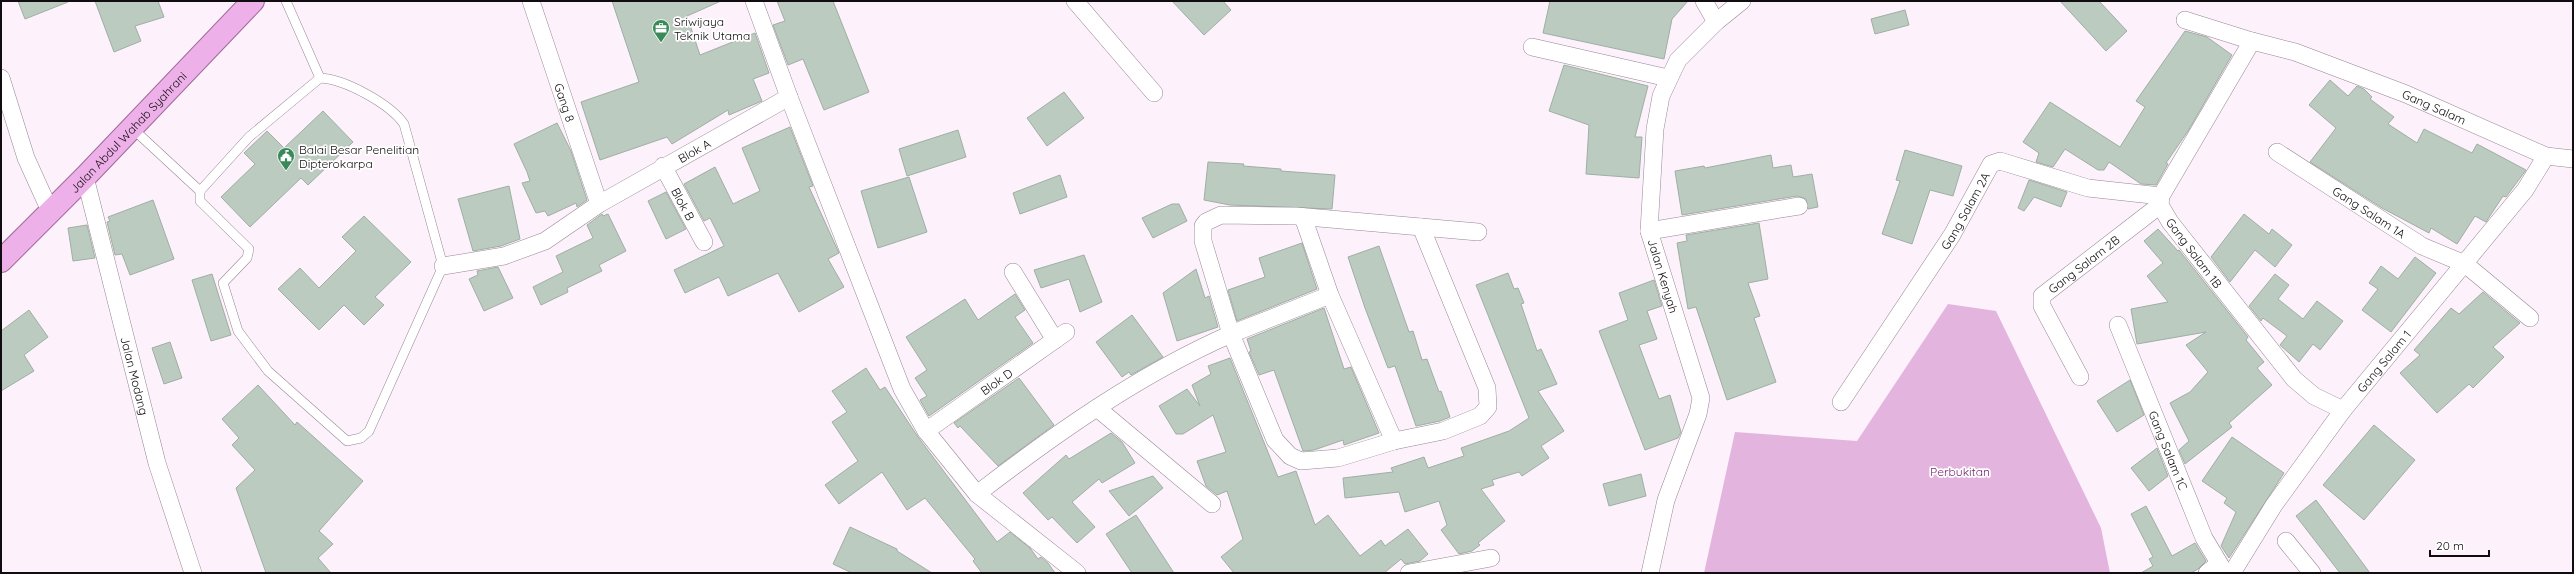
<svg xmlns="http://www.w3.org/2000/svg" width="2574" height="574" font-family="Quicksand,sans-serif">
  <style>
    .green { fill: #e3b5de }
    .building { fill: #bbcbc0; stroke: #9fafa4 }
    .lines { fill: none; stroke-linecap: round; stroke-linejoin: round }
    .service-casing { stroke: #968894; stroke-width: 10 }
    .minor-casing { stroke: #968894; stroke-width: 18 }
    .trunk-casing { stroke: #9e6a98; stroke-width: 24 }
    .service { stroke: #fff; stroke-width: 9 }
    .minor { stroke: #fff; stroke-width: 17 }
    .trunk { stroke: #eeb0e8; stroke-width: 22 }
    .labels { text-anchor: middle; dominant-baseline: central; stroke-width: 3.5; stroke-linejoin: round; paint-order: stroke }
    .poi-label { font-size: 12px; fill: #110c10; stroke: #fff; text-anchor: start }
    .street-label { font-size: 12px; fill: #110c10; stroke: #fff }
    .park-label { font-size: 12px; fill: #74246f; stroke: #fff }
  </style>
  <rect width="100%" height="100%" fill="#fdf1fb"/>
  <path class="green" d="M 1948,304 L 1996,311 L 2101,528 L 2110,573 L 1704,573 L 1735,432 L 1857,441 Z"/>
  <g class="building">
    <path d="M 18,1 L 68,1 L 68,2 L 25,19 Z"/>
    <path d="M 95,1 L 158,1 L 164,17 L 135,26 L 141,41 L 114,52 Z"/>
    <path d="M 612,1 L 721,1 L 687,16 L 700,55 L 755,33 L 769,73 L 753,79 L 762,101 L 729,115 L 728,110 L 672,144 L 667,137 L 600,160 L 581,102 L 639,82 Z"/>
    <path d="M 777,1 L 833,1 L 869,92 L 824,110 L 803,59 L 788,65 L 773,25 L 785,21 Z"/>
    <path d="M 1172,1 L 1223,1 L 1231,10 L 1204,35 Z"/>
    <path d="M 1550,1 L 1688,1 L 1672,19 L 1664,59 L 1543,33 Z"/>
    <path d="M 2060,1 L 2099,1 L 2127,31 L 2106,51 Z"/>
    <path d="M 1905,10 L 1909,25 L 1875,34 L 1871,19 Z"/>
    <path d="M 2185,31 L 2207,37 L 2232,55 L 2188,131 L 2166,163 L 2168,164 L 2156,185 L 2141,184 L 2109,162 L 2104,170 L 2098,170 L 2065,149 L 2053,167 L 2036,162 L 2039,153 L 2023,142 L 2050,102 L 2120,147 L 2145,107 L 2136,101 Z"/>
    <path d="M 1564,65 L 1648,86 L 1635,137 L 1642,137 L 1639,178 L 1586,174 L 1589,125 L 1549,111 Z"/>
    <path d="M 2330,80 L 2348,96 L 2357,86 L 2364,89 L 2372,97 L 2370,99 L 2394,117 L 2388,124 L 2417,143 L 2424,129 L 2472,153 L 2477,144 L 2526,170 L 2506,197 L 2503,196 L 2486,222 L 2475,216 L 2457,244 L 2431,228 L 2429,233 L 2382,208 L 2310,162 L 2336,128 L 2309,105 Z"/>
    <path d="M 1064,92 L 1084,118 L 1047,146 L 1027,118 Z"/>
    <path d="M 323,111 L 353,142 L 308,185 L 301,178 L 250,227 L 221,197 L 255,164 L 244,153 L 267,131 L 284,148 Z"/>
    <path d="M 557,123 L 571,151 L 587,200 L 577,207 L 576,203 L 548,216 L 545,211 L 536,213 L 522,183 L 530,181 L 527,172 L 514,144 Z"/>
    <path d="M 790,127 L 813,186 L 809,187 L 839,253 L 828,259 L 844,287 L 799,312 L 778,273 L 728,296 L 719,277 L 685,293 L 674,270 L 724,246 L 710,218 L 704,221 L 684,184 L 715,167 L 733,204 L 760,191 L 742,148 Z"/>
    <path d="M 958,130 L 966,157 L 907,176 L 899,149 Z"/>
    <path d="M 1905,150 L 1962,166 L 1953,196 L 1930,190 L 1912,244 L 1882,234 L 1900,181 L 1896,180 Z"/>
    <path d="M 1771,155 L 1773,168 L 1791,165 L 1793,177 L 1812,174 L 1818,207 L 1808,209 L 1806,199 L 1797,196 L 1682,215 L 1675,171 L 1704,166 L 1705,168 Z"/>
    <path d="M 1208,162 L 1244,164 L 1243,166 L 1281,169 L 1281,171 L 1335,175 L 1332,209 L 1230,205 L 1204,200 Z"/>
    <path d="M 1060,175 L 1067,197 L 1020,214 L 1013,193 Z"/>
    <path d="M 909,177 L 927,232 L 878,248 L 861,191 Z"/>
    <path d="M 2029,180 L 2067,192 L 2061,207 L 2034,197 L 2024,211 L 2018,208 Z"/>
    <path d="M 509,186 L 520,239 L 501,246 L 473,251 L 458,199 Z"/>
    <path d="M 666,192 L 686,229 L 666,239 L 648,201 Z"/>
    <path d="M 153,200 L 174,259 L 130,275 L 122,254 L 115,255 L 107,222 L 110,221 L 108,217 Z"/>
    <path d="M 1172,204 L 1179,204 L 1187,221 L 1153,238 L 1142,218 Z"/>
    <path d="M 602,214 L 603,216 L 608,214 L 626,251 L 599,265 L 602,271 L 567,288 L 568,292 L 541,305 L 533,287 L 563,272 L 556,256 L 593,238 L 587,225 Z"/>
    <path d="M 2244,214 L 2269,234 L 2272,229 L 2292,245 L 2275,267 L 2255,250 L 2230,282 L 2211,257 Z"/>
    <path d="M 364,216 L 411,262 L 375,297 L 384,305 L 364,325 L 344,305 L 319,330 L 278,289 L 300,268 L 319,288 L 356,251 L 342,237 Z"/>
    <path d="M 1759,223 L 1768,279 L 1748,283 L 1760,316 L 1754,318 L 1776,382 L 1727,400 L 1696,307 L 1688,309 L 1677,243 L 1687,241 L 1686,235 Z"/>
    <path d="M 87,225 L 95,258 L 73,261 L 68,228 Z"/>
    <path d="M 2158,229 L 2178,251 L 2179,250 L 2248,337 L 2246,340 L 2264,362 L 2257,368 L 2272,385 L 2229,423 L 2232,427 L 2185,464 L 2179,450 L 2189,441 L 2170,403 L 2190,392 L 2208,372 L 2186,345 L 2206,332 L 2137,344 L 2131,309 L 2168,302 L 2147,276 L 2163,263 L 2144,241 Z"/>
    <path d="M 1302,243 L 1317,289 L 1237,321 L 1228,290 L 1265,277 L 1259,258 Z"/>
    <path d="M 1379,246 L 1409,332 L 1413,331 L 1422,360 L 1427,359 L 1439,392 L 1441,391 L 1450,417 L 1440,421 L 1416,426 L 1395,366 L 1388,368 L 1365,308 L 1348,257 Z"/>
    <path d="M 1084,255 L 1102,302 L 1080,312 L 1069,279 L 1041,288 L 1034,270 Z"/>
    <path d="M 2415,257 L 2436,273 L 2391,332 L 2362,310 L 2378,289 L 2369,283 L 2381,266 L 2398,279 Z"/>
    <path d="M 498,267 L 513,298 L 484,311 L 469,279 L 478,275 L 477,271 Z"/>
    <path d="M 1196,269 L 1205,298 L 1209,296 L 1218,327 L 1177,341 L 1163,293 Z"/>
    <path d="M 1508,273 L 1514,289 L 1518,288 L 1524,303 L 1521,304 L 1537,351 L 1541,349 L 1557,384 L 1538,391 L 1564,431 L 1541,446 L 1549,458 L 1522,476 L 1519,472 L 1492,480 L 1494,485 L 1481,489 L 1505,521 L 1478,543 L 1480,545 L 1472,551 L 1459,554 L 1441,530 L 1447,525 L 1439,501 L 1405,512 L 1399,492 L 1345,498 L 1343,478 L 1393,472 L 1391,468 L 1424,457 L 1428,468 L 1464,456 L 1461,448 L 1509,431 L 1529,418 L 1476,285 Z"/>
    <path d="M 212,274 L 231,335 L 211,341 L 192,280 Z"/>
    <path d="M 2275,274 L 2289,285 L 2278,299 L 2303,319 L 2317,301 L 2343,321 L 2320,350 L 2313,344 L 2299,362 L 2280,345 L 2287,336 L 2263,318 L 2261,321 L 2249,306 Z"/>
    <path d="M 1654,280 L 1662,306 L 1647,311 L 1657,339 L 1639,345 L 1659,399 L 1670,395 L 1681,432 L 1678,438 L 1645,450 L 1599,331 L 1628,320 L 1619,293 Z"/>
    <path d="M 2483,292 L 2520,323 L 2493,347 L 2504,357 L 2473,388 L 2469,384 L 2437,413 L 2400,373 L 2420,355 L 2414,350 L 2451,308 L 2459,314 Z"/>
    <path d="M 1015,294 L 1025,310 L 1015,317 L 1033,343 L 929,416 L 920,400 L 927,396 L 915,378 L 927,370 L 906,337 L 965,299 L 978,320 Z"/>
    <path d="M 1324,308 L 1344,369 L 1351,367 L 1379,433 L 1344,445 L 1343,440 L 1314,450 L 1303,451 L 1274,370 L 1259,375 L 1249,352 L 1251,351 L 1247,339 Z"/>
    <path d="M 29,310 L 48,337 L 24,355 L 34,371 L 1,391 L 1,331 Z"/>
    <path d="M 1132,315 L 1163,357 L 1131,375 L 1129,372 L 1122,377 L 1096,342 Z"/>
    <path d="M 170,342 L 182,378 L 164,384 L 152,348 Z"/>
    <path d="M 1230,358 L 1278,477 L 1296,471 L 1315,525 L 1328,515 L 1360,556 L 1381,540 L 1385,546 L 1408,529 L 1428,554 L 1420,561 L 1405,564 L 1401,559 L 1384,573 L 1234,573 L 1221,557 L 1243,539 L 1227,491 L 1217,495 L 1206,486 L 1197,461 L 1226,452 L 1213,415 L 1183,434 L 1176,434 L 1159,406 L 1187,389 L 1200,406 L 1192,385 L 1211,374 L 1208,366 Z"/>
    <path d="M 866,368 L 880,390 L 885,387 L 918,437 L 997,542 L 1010,532 L 1030,548 L 1038,559 L 1041,557 L 1048,563 L 1055,573 L 982,573 L 973,561 L 975,559 L 925,498 L 907,510 L 882,472 L 839,504 L 825,485 L 858,461 L 832,422 L 847,412 L 832,391 Z"/>
    <path d="M 1019,378 L 1054,425 L 998,466 L 960,426 L 958,428 L 954,423 Z"/>
    <path d="M 2130,380 L 2144,415 L 2117,432 L 2097,401 Z"/>
    <path d="M 258,385 L 295,425 L 297,422 L 363,481 L 319,531 L 333,544 L 318,558 L 331,573 L 266,573 L 236,488 L 255,470 L 232,445 L 239,438 L 222,419 Z"/>
    <path d="M 2374,425 L 2415,460 L 2364,520 L 2323,485 Z"/>
    <path d="M 1111,433 L 1122,442 L 1135,463 L 1102,483 L 1099,479 L 1072,502 L 1095,527 L 1077,543 L 1052,517 L 1048,520 L 1023,493 L 1066,455 L 1069,459 Z"/>
    <path d="M 2232,437 L 2284,473 L 2229,558 L 2221,546 L 2236,512 L 2224,503 L 2227,498 L 2202,481 Z"/>
    <path d="M 2157,448 L 2168,476 L 2149,491 L 2131,468 Z"/>
    <path d="M 1641,474 L 1646,496 L 1609,506 L 1603,484 Z"/>
    <path d="M 1153,476 L 1163,488 L 1129,516 L 1109,491 Z"/>
    <path d="M 2316,500 L 2370,573 L 2340,573 L 2296,516 Z"/>
    <path d="M 2146,506 L 2172,556 L 2195,543 L 2206,561 L 2198,569 L 2191,573 L 2141,573 L 2153,566 L 2149,559 L 2153,557 L 2131,514 Z"/>
    <path d="M 1136,515 L 1174,573 L 1132,573 L 1106,534 Z"/>
    <path d="M 850,527 L 897,549 L 897,551 L 932,573 L 852,573 L 833,564 Z"/>
  </g>
  <g class="lines">
    <defs>
      <g id="service">
        <path d="M 286,1 L 320,78"/>
        <path d="M 132,128 L 200,191 L 200,201 L 249,249 L 247,258 L 223,283 L 238,331 L 268,371 L 347,441 L 361,438 L 369,431 L 443,266 L 404,124 C 390,104 345,79 320,78"/>
        <path d="M 200,191 L 249,137 L 320,78"/>
      </g>
      <g id="minor">
        <path id="s1" d="M 531,1 L 599,204"/>
        <path d="M 754,1 L 789,97 L 902,389 L 926,431 L 977,494 L 1077,573"/>
        <path d="M 1075,1 L 1154,93"/>
        <path d="M 1704,1 L 1716,22"/>
        <path d="M 2185,20 L 2252,41"/>
        <path d="M 1532,47 L 1668,78"/>
        <path d="M 1,78 L 26,158 L 50,211"/>
        <path id="s2" d="M 2277,152 L 2422,246 L 2465,264 L 2530,318"/>
        <path id="s3" d="M 663,166 L 704,242"/>
        <path id="s4" d="M 85,177 L 157,463 L 193,573"/>
        <path d="M 1303,217 L 1330,295 L 1394,441"/>
        <path d="M 1649,231 L 1799,206"/>
        <path id="s5" d="M 443,266 L 504,256 L 545,241 L 599,204 L 789,97"/>
        <path d="M 1013,272 L 1055,340"/>
        <path d="M 1330,295 L 1231,334 L 1275,440 L 1290,456 L 1301,461 L 1338,458 L 1394,441 L 1443,431 L 1480,416 L 1488,407 L 1487,388 L 1421,227"/>
        <path id="s6" d="M 2118,325 L 2204,538 L 2225,573"/>
        <path id="s7" d="M 2080,377 L 2042,306 L 2042,296 L 2160,205"/>
        <path id="s8" d="M 1841,402 L 1952,235 L 1991,164 L 2000,161 L 2088,188 L 2161,196"/>
        <path d="M 1097,408 L 1212,504"/>
        <path id="s9" d="M 2343,410 L 2314,396 L 2294,379 L 2170,222 L 2160,205 L 2161,196 L 2252,41 L 2295,52 L 2406,94 L 2546,156 L 2573,159"/>
        <path id="s10" d="M 926,431 L 1066,332"/>
        <path d="M 977,494 C 1056,433 1140,374 1231,334 L 1203,241 L 1203,226 L 1206,222 L 1221,215 L 1296,216 L 1478,232"/>
        <path d="M 2286,541 L 2312,573"/>
        <path d="M 1409,573 L 1491,558"/>
        <path d="M 1650,573 L 1666,500 L 1698,414 L 1701,398 L 1649,231 L 1655,129 L 1661,96 L 1678,60 L 1716,22 L 1742,1"/>
        <path d="M 2207,573 L 2218,564"/>
        <path id="s11" d="M 2232,573 L 2274,505 L 2343,410 L 2525,190 L 2546,156"/>
      </g>
      <g id="trunk">
        <path id="s12" d="M 1,261 L 85,177 L 253,1"/>
      </g>
    </defs>
    <use href="#service" class="service-casing"/>
    <use href="#minor" class="minor-casing"/>
    <use href="#trunk" class="trunk-casing"/>
    <use href="#service" class="service"/>
    <use href="#minor" class="minor"/>
    <use href="#trunk" class="trunk"/>
  </g>
  <defs>
    <symbol id="office-pin" viewBox="-11 -11 22 30"><path d="M0 17L-7.5 6A9.5 9.5 0 1 1 7.5 6Z" fill="#398959" stroke="#fff"/><path d="M-6-3h4V-5.5h4V-3h4V5H-6ZM-1-4.5V-3h2v-1.5ZM-6 0V1H6V0Z" fill="#fff"/></symbol>
    <symbol id="civic-pin" viewBox="-11 -11 22 30"><path d="M0 17L-7.5 6A9.5 9.5 0 1 1 7.5 6Z" fill="#398959" stroke="#fff"/><path d="M-.6-6.5H3V-4.5H.6V-3L4-1V1h2V6H-6V1h2V-1L-.6-3ZM-1.2 2.5V6h2.4V2.5Z" fill="#fff"/></symbol>
  </defs>
  <g fill-rule="evenodd">
    <use href="#office-pin" x="651" y="18" width="20" height="27"/>
    <use href="#civic-pin" x="276" y="146" width="20" height="27"/>
  </g>
  <g class="labels">
    <g class="poi-label">
      <text x="674" y="21">Sriwijaya<tspan x="674" dy="14">Teknik Utama</tspan></text>
      <text x="299" y="149">Balai Besar Penelitian<tspan x="299" dy="14">Dipterokarpa</tspan></text>
    </g>
    <g class="street-label">
      <text stroke="none"><textPath href="#s1" startOffset="107">Gang 8</textPath></text>
      <text stroke="none"><textPath href="#s9" startOffset="661">Gang Salam</textPath></text>
      <text stroke="none"><textPath href="#s12" startOffset="181">Jalan Abdul Wahab Syahrani</textPath></text>
      <text stroke="none"><textPath href="#s5" startOffset="280">Blok A</textPath></text>
      <text stroke="none"><textPath href="#s3" startOffset="43">Blok B</textPath></text>
      <text stroke="none"><textPath href="#s8" startOffset="228">Gang Salam 2A</textPath></text>
      <text stroke="none"><textPath href="#s2" startOffset="110">Gang Salam 1A</textPath></text>
      <text transform="translate(2194 253) rotate(53)">Gang Salam 1B</text>
      <text stroke="none"><textPath href="#s7" startOffset="143">Gang Salam 2B</textPath></text>
      <text transform="translate(1663 276) rotate(73)">Jalan Kenyah</text>
      <text stroke="none"><textPath href="#s11" startOffset="261">Gang Salam 1</textPath></text>
      <text stroke="none"><textPath href="#s4" startOffset="205">Jalan Modang</textPath></text>
      <text stroke="none"><textPath href="#s10" startOffset="86">Blok D</textPath></text>
      <text stroke="none"><textPath href="#s6" startOffset="135">Gang Salam 1C</textPath></text>
    </g>
    <g class="park-label">
      <text x="1960" y="471">Perbukitan</text>
    </g>
  </g>
  <rect width="2574" height="574" fill="none" stroke="#110c10" stroke-width="4"/>
  <path d="M2430 550v6h59v-6" fill="none" stroke="#110c10" stroke-width="2"/>
  <text x="2436" y="550" font-size="12" fill="#110c10" stroke="#ffffff" stroke-width="3" paint-order="stroke">20 m</text>
</svg>
